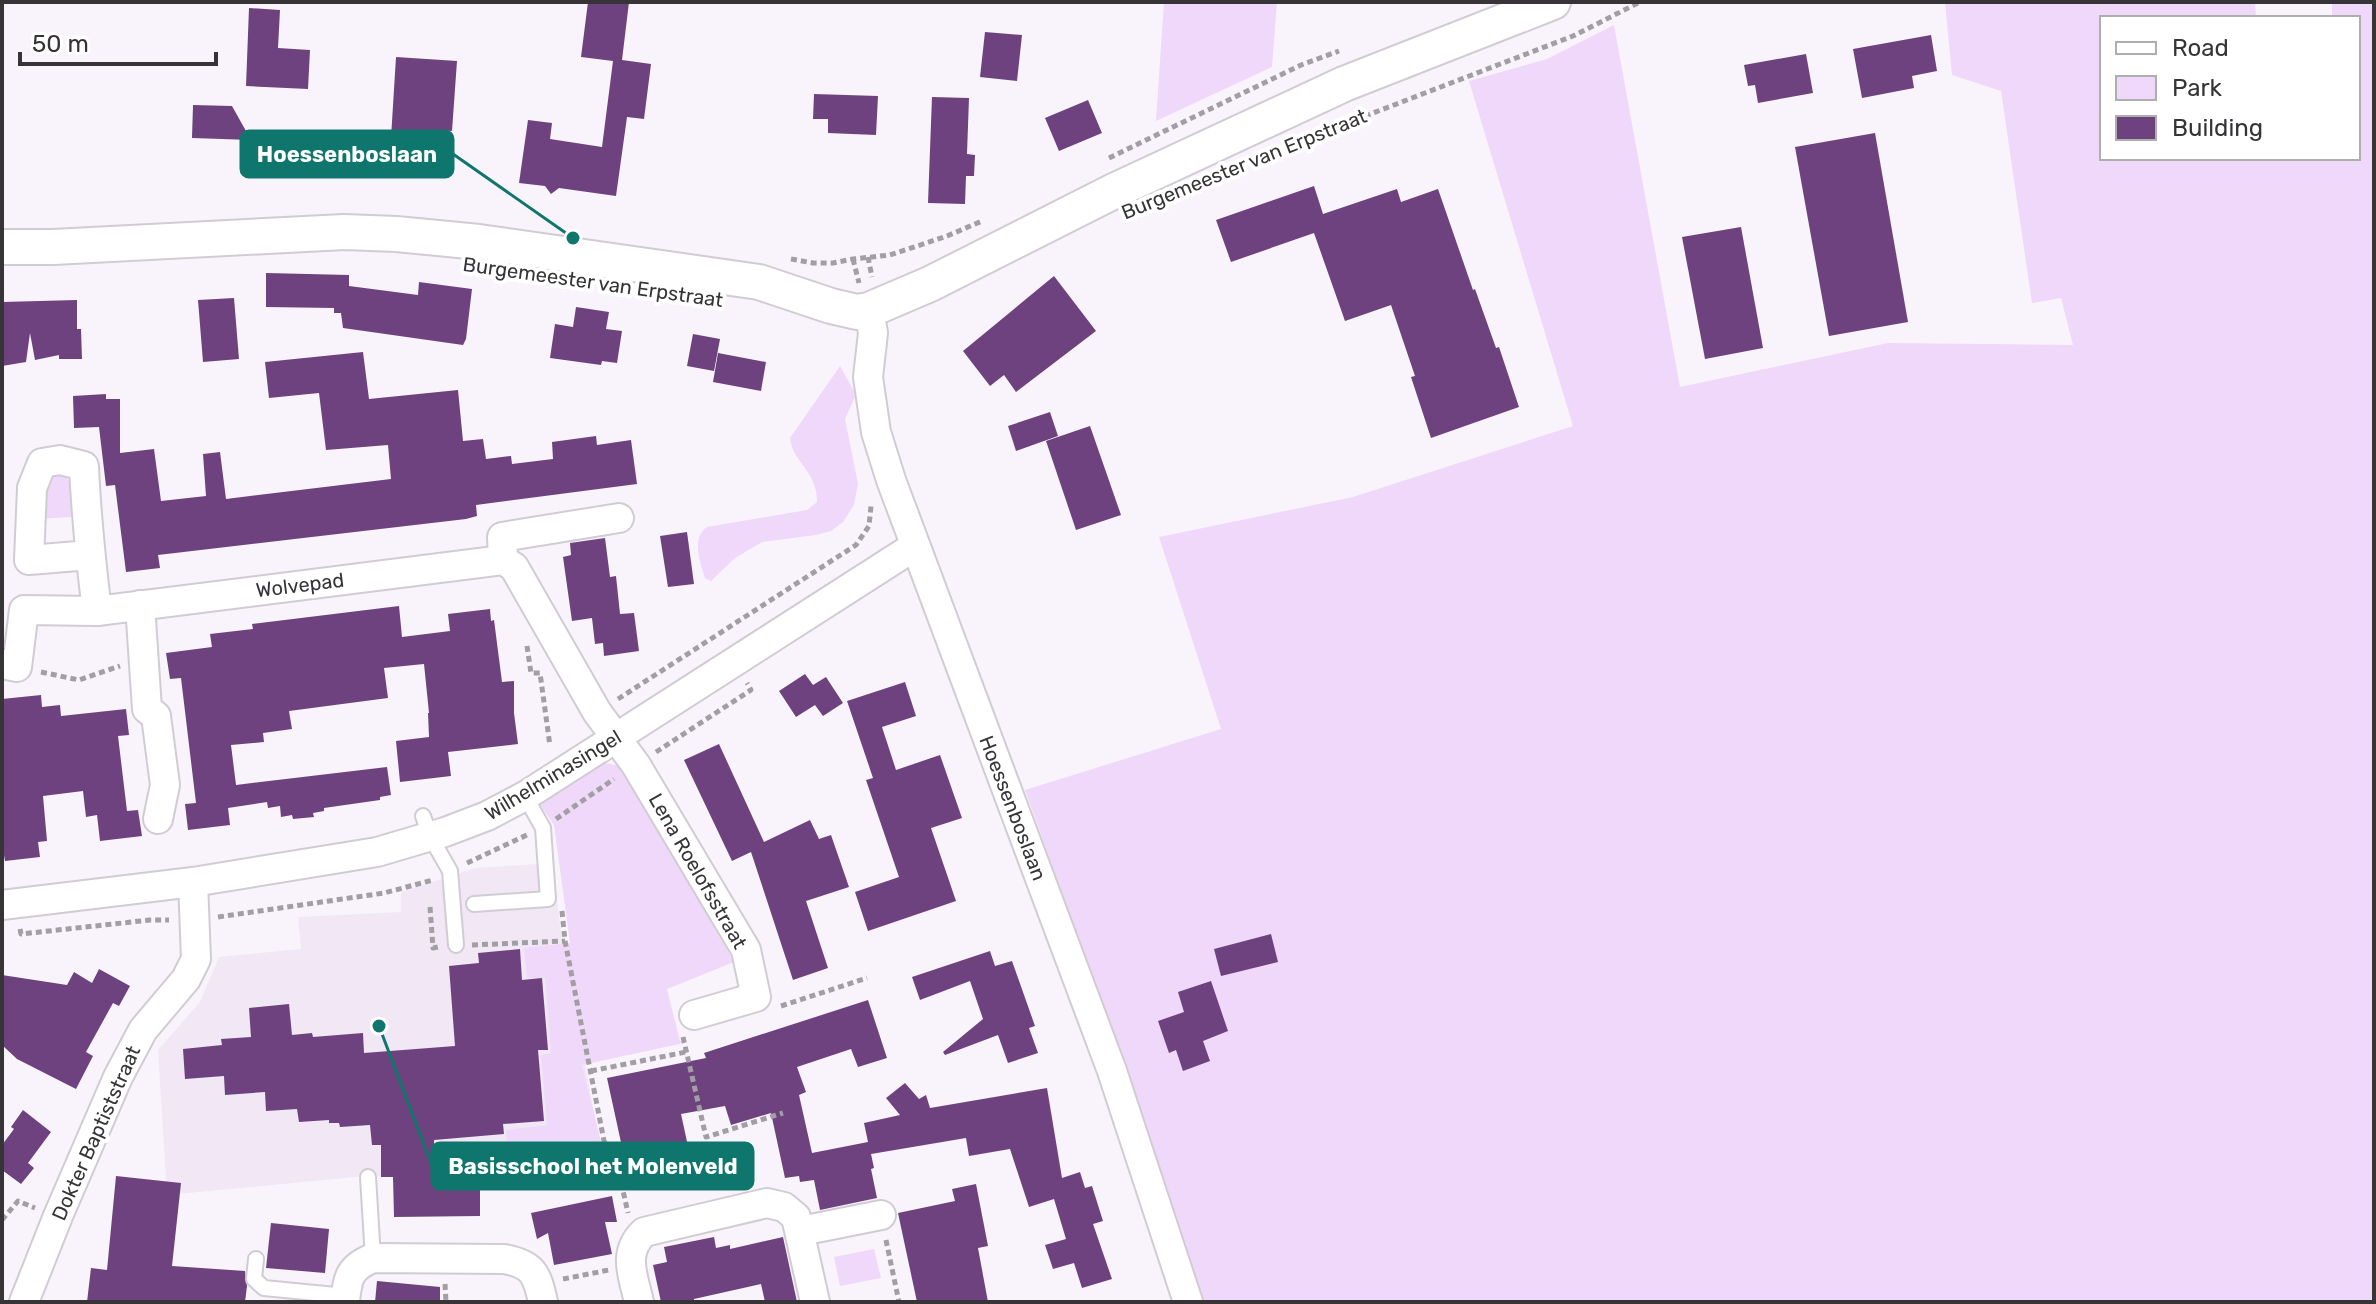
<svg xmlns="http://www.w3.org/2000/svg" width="2376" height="1304" font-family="Rubik,sans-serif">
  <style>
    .built { fill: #f1e7f5 }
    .green { fill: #efd8fa }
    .building { fill: #6d427f }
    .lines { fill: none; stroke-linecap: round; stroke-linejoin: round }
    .service-casing { stroke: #d1ccd3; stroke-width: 18 }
    .minor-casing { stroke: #d1ccd3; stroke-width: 32 }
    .tertiary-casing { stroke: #d1ccd3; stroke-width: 38 }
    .path { stroke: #a29ea4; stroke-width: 5; stroke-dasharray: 6 4; stroke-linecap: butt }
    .service { stroke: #fff; stroke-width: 14 }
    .minor { stroke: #fff; stroke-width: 28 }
    .tertiary { stroke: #fff; stroke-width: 34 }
    .labels { text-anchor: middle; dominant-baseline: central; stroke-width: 8; stroke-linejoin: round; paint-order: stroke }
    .street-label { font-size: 20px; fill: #363437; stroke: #fff }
    .leader { fill: none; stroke: #0f766e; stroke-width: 3 }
    .callout-dot { fill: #0f766e; stroke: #fff; stroke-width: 3 }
    .callout { fill: #0f766e; stroke: #0f766e; stroke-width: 3 }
    .callout-label { font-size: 22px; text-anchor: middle; font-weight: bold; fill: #fff }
  </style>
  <rect width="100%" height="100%" fill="#f9f4fc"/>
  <path class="built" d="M 552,863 L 562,940 L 604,1166 L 509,1178 L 366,1176 L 167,1195 L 158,1050 L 200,1002 L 219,957 L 301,949 L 298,917 L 401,912 L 401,892 L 476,868 Z"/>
  <g class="green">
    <path d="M 1164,2 L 1277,2 L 1272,67 L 1156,121 Z"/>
    <path d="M 1945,2 L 2255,2 L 2256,18 L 2102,18 L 2102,158 L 2358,158 L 2358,18 L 2332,18 L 2332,2 L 2374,2 L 2374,1302 L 1204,1302 L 1108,1020 L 1025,790 L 1221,729 L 1159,537 L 1353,497 L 1573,426 L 1469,81 L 1547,59 L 1614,25 L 1680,387 L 1888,343 L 2073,345 L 2061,298 L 2032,303 L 2001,91 L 1952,75 Z"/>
    <path d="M 840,366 L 856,395 L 845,419 L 858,484 L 854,505 L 843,522 L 831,531 L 816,535 L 762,542 L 735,558 L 711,581 L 705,578 C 700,563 691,537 707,527 L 807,510 L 817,502 C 817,470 792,462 790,438 Z"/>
    <path d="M 46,470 L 62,470 L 72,486 L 71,517 L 39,519 Z"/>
    <path d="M 600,762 L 621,766 L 734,962 L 667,989 L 680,1041 L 684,1043 L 582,1065 L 603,1150 L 508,1167 L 506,1130 L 547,1125 L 541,1055 L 551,1053 L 545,978 L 527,978 L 524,948 L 570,943 L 554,825 L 539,803 Z"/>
    <path d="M 874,1249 L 881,1278 L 840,1286 L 834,1257 Z"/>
  </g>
  <g class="building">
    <path d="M 588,2 L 629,2 L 622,60 L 651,64 L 644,119 L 627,117 L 616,196 L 559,188 L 551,194 L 545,186 L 519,183 L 528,120 L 552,123 L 550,139 L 602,147 L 613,61 L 581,57 Z"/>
    <path d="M 249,8 L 280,10 L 278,48 L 310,50 L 308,89 L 246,86 Z"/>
    <path d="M 985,32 L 1022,35 L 1017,81 L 980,77 Z"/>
    <path d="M 1931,35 L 1937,71 L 1912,76 L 1914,88 L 1862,98 L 1853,49 Z"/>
    <path d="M 1806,54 L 1813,93 L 1758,103 L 1755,85 L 1748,86 L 1744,65 Z"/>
    <path d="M 396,57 L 457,61 L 452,131 L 437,130 L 435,157 L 390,154 Z"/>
    <path d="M 814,94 L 878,96 L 876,135 L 828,133 L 828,119 L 813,119 Z"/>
    <path d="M 932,97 L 969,98 L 967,154 L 975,155 L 974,176 L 966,176 L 965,204 L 928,203 Z"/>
    <path d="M 1088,100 L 1102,133 L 1059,151 L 1045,118 Z"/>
    <path d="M 193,105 L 232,106 L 251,140 L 192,138 Z"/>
    <path d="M 1875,133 L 1908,322 L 1829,336 L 1795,147 Z"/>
    <path d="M 1314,186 L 1323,214 L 1397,189 L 1401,202 L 1438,189 L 1473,290 L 1475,289 L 1496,348 L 1499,347 L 1519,407 L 1431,438 L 1411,377 L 1415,376 L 1391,305 L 1345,321 L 1314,233 L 1231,262 L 1216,220 Z"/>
    <path d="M 1741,227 L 1763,348 L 1705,359 L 1682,237 Z"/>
    <path d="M 266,273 L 349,275 L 349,286 L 418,295 L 419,282 L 472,289 L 466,339 L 463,345 L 343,328 L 341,313 L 334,313 L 334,308 L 266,307 Z"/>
    <path d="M 1054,276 L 1096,331 L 1016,392 L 1004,375 L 990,386 L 963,351 Z"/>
    <path d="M 234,298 L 239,359 L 203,362 L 198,300 Z"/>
    <path d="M 77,300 L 77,329 L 81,329 L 82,359 L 59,359 L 59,355 L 35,360 L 30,333 L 26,362 L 2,366 L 2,302 Z"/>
    <path d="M 576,307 L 609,312 L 606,329 L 622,331 L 617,363 L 602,361 L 601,365 L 550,358 L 555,324 L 573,327 Z"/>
    <path d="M 693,334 L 720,339 L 714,371 L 687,366 Z"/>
    <path d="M 363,352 L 369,399 L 458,390 L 463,441 L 483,439 L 486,459 L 511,456 L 512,464 L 553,459 L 552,442 L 596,436 L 597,445 L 631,440 L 637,484 L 476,505 L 477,516 L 466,519 L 158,555 L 160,568 L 126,572 L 115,485 L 106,486 L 99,427 L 74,428 L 73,396 L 106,394 L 106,399 L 120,399 L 120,453 L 154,449 L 161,501 L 206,496 L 203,454 L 220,452 L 226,499 L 391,479 L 388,445 L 326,450 L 319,393 L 269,398 L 265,362 Z"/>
    <path d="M 718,353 L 766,362 L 761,391 L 713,382 Z"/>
    <path d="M 1050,412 L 1058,436 L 1016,451 L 1008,426 Z"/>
    <path d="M 1090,426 L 1121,515 L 1076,530 L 1046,441 Z"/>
    <path d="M 687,532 L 694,584 L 668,587 L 660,536 Z"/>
    <path d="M 605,538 L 610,577 L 616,576 L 620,614 L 634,613 L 639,651 L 604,656 L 603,643 L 595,644 L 592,618 L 572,621 L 563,557 L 571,555 L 570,543 Z"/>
    <path d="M 399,606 L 402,637 L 450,631 L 448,614 L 490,609 L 491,621 L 494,620 L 502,682 L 514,681 L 514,713 L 518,744 L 448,752 L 451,776 L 400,782 L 396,741 L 429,737 L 428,713 L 429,713 L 424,664 L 384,668 L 388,698 L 289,711 L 292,729 L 263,733 L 264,742 L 231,745 L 236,785 L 387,767 L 391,795 L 380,797 L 380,800 L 324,808 L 324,811 L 313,813 L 314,817 L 293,819 L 292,815 L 281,817 L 280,806 L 268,808 L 267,802 L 228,808 L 230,825 L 188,830 L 185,804 L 196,803 L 181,678 L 170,679 L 166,653 L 212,647 L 210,634 L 253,629 L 252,624 Z"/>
    <path d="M 805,674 L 813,685 L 826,677 L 843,703 L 823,716 L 815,705 L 796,717 L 779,691 Z"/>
    <path d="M 905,682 L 916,716 L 882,727 L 896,770 L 940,755 L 962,818 L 931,828 L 956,901 L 868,931 L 855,892 L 899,877 L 866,780 L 873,778 L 847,701 Z"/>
    <path d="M 41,695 L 42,707 L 60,705 L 61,716 L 126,709 L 129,735 L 118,736 L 127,811 L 138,810 L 142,836 L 100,841 L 97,815 L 86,817 L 83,791 L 43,796 L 47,841 L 38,842 L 40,857 L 5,861 L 4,855 L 2,855 L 2,699 Z"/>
    <path d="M 719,744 L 764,842 L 810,820 L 819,839 L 831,835 L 849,887 L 806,901 L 828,968 L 793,980 L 751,852 L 732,861 L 684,760 Z"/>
    <path d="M 1271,934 L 1278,962 L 1221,976 L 1214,949 Z"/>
    <path d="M 520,949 L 522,980 L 542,978 L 548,1050 L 538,1050 L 544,1121 L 503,1124 L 504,1134 L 434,1140 L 436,1187 L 480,1186 L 480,1216 L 394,1217 L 393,1177 L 381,1177 L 381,1145 L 372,1145 L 370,1125 L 340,1127 L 339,1123 L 329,1123 L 329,1120 L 299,1122 L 297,1109 L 266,1111 L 265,1092 L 225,1095 L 224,1076 L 185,1079 L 183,1049 L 222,1045 L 221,1039 L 251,1037 L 249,1008 L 289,1004 L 292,1035 L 312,1033 L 313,1037 L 363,1033 L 364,1053 L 455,1046 L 449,966 L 479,963 L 478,953 Z"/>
    <path d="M 990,951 L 995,966 L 1012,961 L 1035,1026 L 1029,1028 L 1038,1053 L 1008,1063 L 998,1035 L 945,1055 L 943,1052 L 983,1019 L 970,981 L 920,1000 L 912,977 Z"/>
    <path d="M 99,969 L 130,986 L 119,1006 L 113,1003 L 86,1052 L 93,1056 L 76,1089 L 17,1059 L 2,1045 L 2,975 L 67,985 L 74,972 L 92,983 Z"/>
    <path d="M 1211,981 L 1228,1031 L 1203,1041 L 1210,1061 L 1183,1071 L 1176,1050 L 1169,1053 L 1158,1021 L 1184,1012 L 1178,992 Z"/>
    <path d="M 868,1000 L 887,1058 L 858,1067 L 851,1049 L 797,1067 L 806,1092 L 799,1095 L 812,1153 L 868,1142 L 864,1123 L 900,1115 L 886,1098 L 905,1083 L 919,1099 L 926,1095 L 930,1108 L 1047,1088 L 1062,1178 L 1080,1172 L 1085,1188 L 1092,1186 L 1103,1221 L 1093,1224 L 1112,1279 L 1082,1288 L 1074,1263 L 1053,1269 L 1045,1245 L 1066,1239 L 1054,1199 L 1029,1207 L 1010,1149 L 969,1156 L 966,1138 L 871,1154 L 874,1168 L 871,1169 L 877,1198 L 820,1210 L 814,1180 L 800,1182 L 799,1176 L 785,1178 L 771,1113 L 731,1125 L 725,1106 L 681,1114 L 694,1174 L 645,1184 L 637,1144 L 622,1147 L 607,1078 L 706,1058 L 704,1053 Z"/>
    <path d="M 23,1110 L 51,1132 L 28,1163 L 34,1168 L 21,1184 L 2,1170 L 2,1145 L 14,1129 L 11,1127 Z"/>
    <path d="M 116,1176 L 181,1183 L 172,1266 L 245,1271 L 247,1286 L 245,1302 L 87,1302 L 91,1268 L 107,1270 Z"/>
    <path d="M 976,1184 L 988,1246 L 978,1248 L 988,1302 L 917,1302 L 898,1213 L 955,1201 L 952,1189 Z"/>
    <path d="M 612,1196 L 617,1222 L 605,1222 L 612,1254 L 554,1265 L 548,1233 L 537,1239 L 531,1213 Z"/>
    <path d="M 271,1223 L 329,1229 L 325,1273 L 266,1268 Z"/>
    <path d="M 714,1237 L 716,1248 L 730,1245 L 730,1249 L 783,1237 L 797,1302 L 765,1302 L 761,1284 L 694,1299 L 694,1302 L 661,1302 L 653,1265 L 667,1262 L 664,1247 Z"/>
    <path d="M 377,1281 L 440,1287 L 440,1302 L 375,1302 Z"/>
  </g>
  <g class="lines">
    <defs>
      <g id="service">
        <path d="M 423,816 L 430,836 L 450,871 L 456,945"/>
        <path d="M 474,904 L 548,899 L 543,828 L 525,796"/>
        <path d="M 368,1177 L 373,1258"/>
        <path d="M 256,1259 L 254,1279 L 264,1288 L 346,1296"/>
      </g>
      <g id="minor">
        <path d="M 869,310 L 873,333 L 868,377 L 876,432 L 891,480 L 1112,1071 L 1188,1302"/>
        <path d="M 90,555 L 29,560 L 32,488 L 42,463 L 60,460 L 84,466 C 86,514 91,562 97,611"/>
        <path d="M 503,560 L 502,537 L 619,518"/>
        <path d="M 140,605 L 147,709 L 156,716 L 165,785 L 158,819"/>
        <path d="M 2,664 L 17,667 L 24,610 L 97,611 L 503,560 L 514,567 L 597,712 L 636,765 L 746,950 L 756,997 L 694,1015"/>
        <path d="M 2,905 L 193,882 L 377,852 L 445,832 L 487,816 L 525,796 L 915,546"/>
        <path d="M 801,1231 L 881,1215"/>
        <path d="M 24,1302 L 58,1216 L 118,1077 L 143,1030 L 186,979 L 196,959 L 193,882"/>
        <path d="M 345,1302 C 347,1278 350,1267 373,1258 L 504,1259 C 533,1264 537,1274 543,1302"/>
        <path d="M 639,1302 C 633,1275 622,1253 644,1232 L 767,1203 L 784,1207 L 796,1217 L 815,1302"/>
      </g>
      <path id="tertiary" d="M 2,247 L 53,247 L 344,232 L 396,234 L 479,242 L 759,282 L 831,306 L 857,312 L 869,310 L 930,284 L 1114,191 L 1344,84 L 1553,2"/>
    </defs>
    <use href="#service" class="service-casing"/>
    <use href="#minor" class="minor-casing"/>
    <use href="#tertiary" class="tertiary-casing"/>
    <g class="path">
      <path d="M 1290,145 L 1573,36 L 1640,2"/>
      <path d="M 1109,158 L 1301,65 L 1339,51"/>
      <path d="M 868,257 L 872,277"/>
      <path d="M 791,259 L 813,263 L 833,263 L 853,259 L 890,255 L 947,236 L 982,221"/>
      <path d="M 853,259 L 859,283"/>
      <path d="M 527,646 L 531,673 L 540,673 L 550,746"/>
      <path d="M 41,672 L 79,680 L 120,666"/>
      <path d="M 618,699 L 856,545 L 869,526 L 871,506"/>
      <path d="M 656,752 L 751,690 L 747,683"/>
      <path d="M 556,819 L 614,779"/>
      <path d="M 467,863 L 527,835"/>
      <path d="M 430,907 L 433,948 L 438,947"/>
      <path d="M 562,911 L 565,941 L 604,1141 L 615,1155 L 628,1213"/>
      <path d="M 218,917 L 384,893 L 433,880"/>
      <path d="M 20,929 L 21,934 L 150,920 L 169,920"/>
      <path d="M 472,945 L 565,941"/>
      <path d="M 781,1006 L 867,978"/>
      <path d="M 683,1037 L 706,1137 L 783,1113"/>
      <path d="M 591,1071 L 686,1052"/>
      <path d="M 2,1220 L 18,1201 L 35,1208"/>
      <path d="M 886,1240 L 899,1302"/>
      <path d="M 563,1279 L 609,1270"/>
      <path d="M 445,1284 L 446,1302"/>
    </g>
    <use href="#service" class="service"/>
    <use href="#minor" class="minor"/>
    <use href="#tertiary" class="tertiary"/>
  </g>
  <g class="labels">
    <g class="street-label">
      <text transform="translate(1244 164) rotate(-22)">Burgemeester van Erpstraat</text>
      <text transform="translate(593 282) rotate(8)">Burgemeester van Erpstraat</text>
      <text transform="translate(300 585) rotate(-7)">Wolvepad</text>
      <text transform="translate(553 775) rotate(-31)">Wilhelminasingel</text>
      <text transform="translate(1013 808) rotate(69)">Hoessenboslaan</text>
      <text transform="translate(698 871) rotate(60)">Lena Roelofsstraat</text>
      <text transform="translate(96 1133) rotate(-66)">Dokter Baptiststraat</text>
    </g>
  </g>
  <path class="leader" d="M573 238L453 154M379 1026L432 1166"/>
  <g class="callout-dot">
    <circle cx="573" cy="238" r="8"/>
    <circle cx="379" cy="1026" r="8"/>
  </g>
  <g class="callout">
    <rect x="241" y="131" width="212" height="46" rx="8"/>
    <rect x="432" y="1143" width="321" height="46" rx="8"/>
  </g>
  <g class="callout-label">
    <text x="347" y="162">Hoessenboslaan</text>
    <text x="593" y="1174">Basisschool het Molenveld</text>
  </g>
  <rect width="2376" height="1304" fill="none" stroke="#363437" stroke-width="8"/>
  <rect x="2100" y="16" width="260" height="144" fill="#ffffff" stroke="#afaeaf" stroke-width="2"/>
  <rect x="2116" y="42" width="40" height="12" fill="#ffffff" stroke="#afaeaf" stroke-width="2"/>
  <text x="2172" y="56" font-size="24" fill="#363437">Road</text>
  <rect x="2116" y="76" width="40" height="24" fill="#efd8fa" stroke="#afaeaf" stroke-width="2"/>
  <text x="2172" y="96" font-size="24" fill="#363437">Park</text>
  <rect x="2116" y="116" width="40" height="24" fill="#6d427f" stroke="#afaeaf" stroke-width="2"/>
  <text x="2172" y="136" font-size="24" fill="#363437">Building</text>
  <path d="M20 52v12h196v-12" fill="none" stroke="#363437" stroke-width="4"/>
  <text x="32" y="52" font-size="24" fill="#363437" stroke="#ffffff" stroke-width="6" paint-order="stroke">50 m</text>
</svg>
